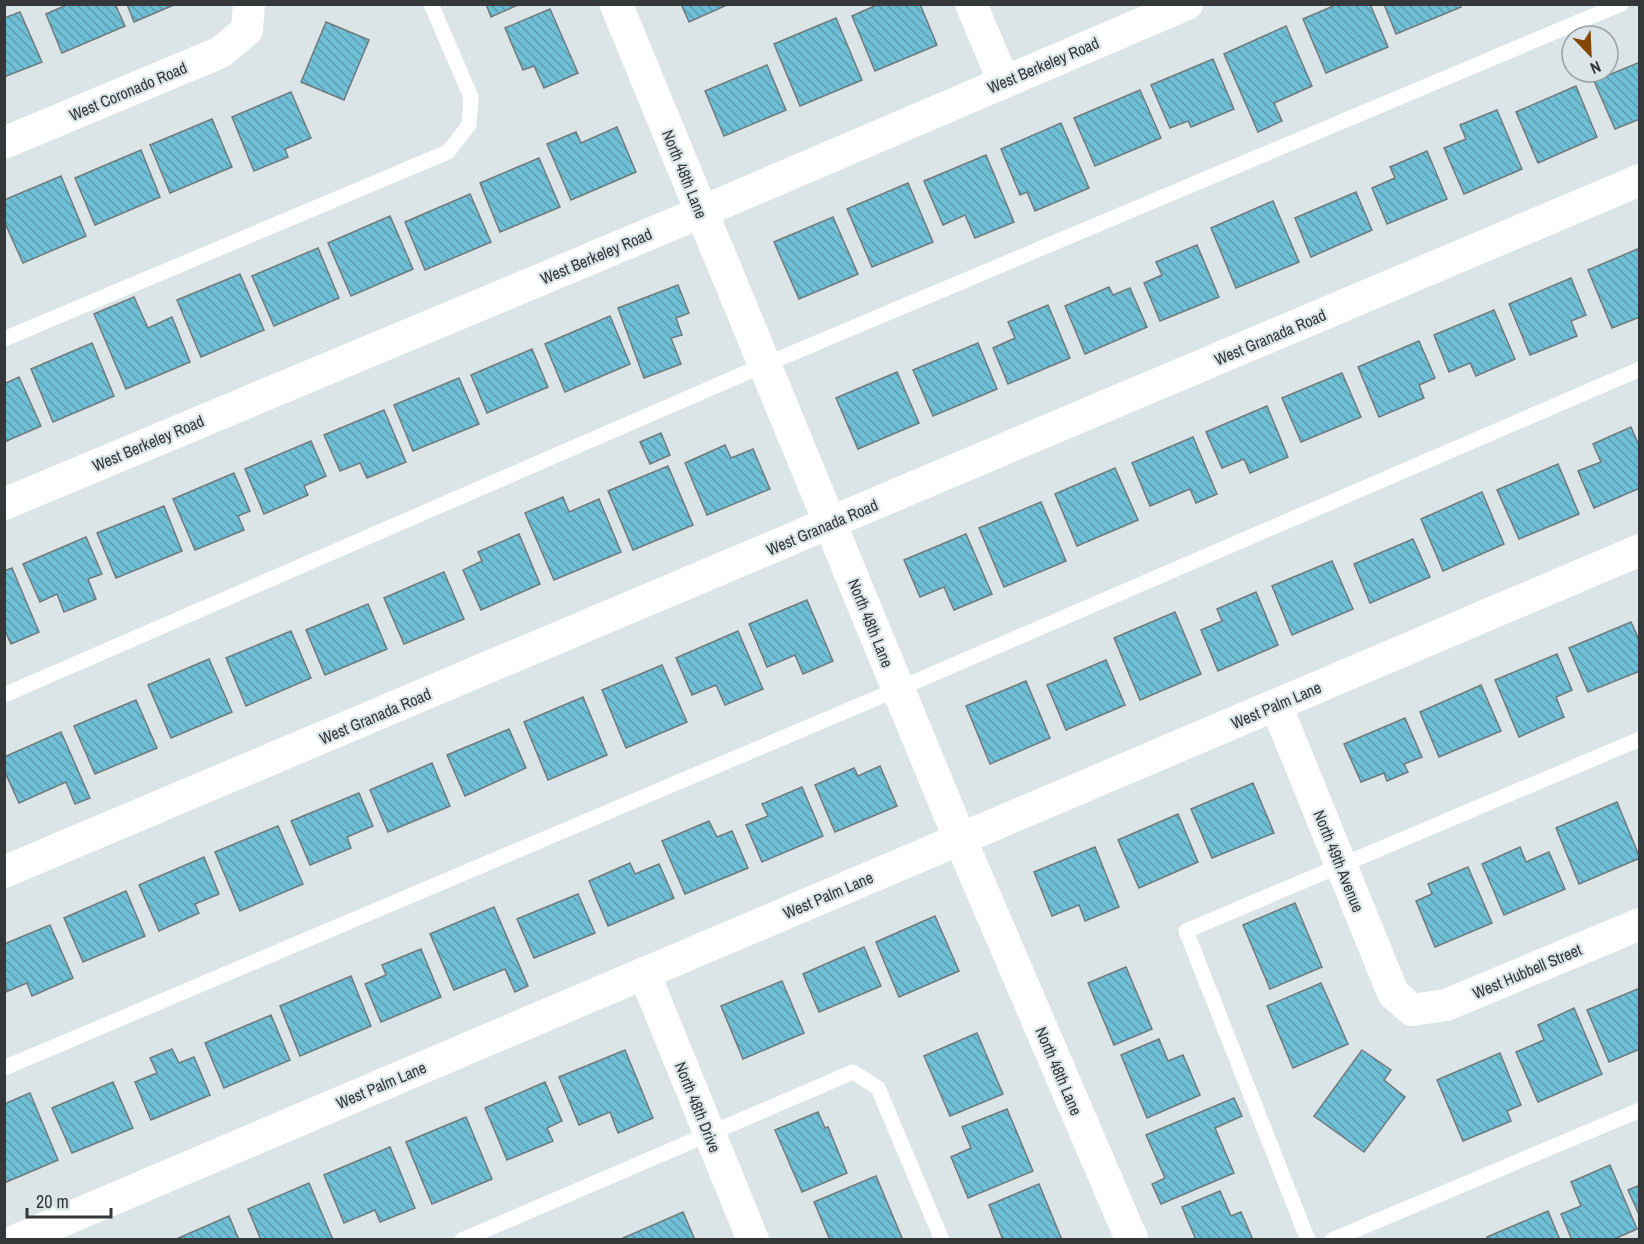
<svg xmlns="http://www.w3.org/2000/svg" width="1644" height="1244" font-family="'Archivo Narrow',sans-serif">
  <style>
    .building { fill: url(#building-back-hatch); stroke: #717a7c; stroke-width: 1.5 }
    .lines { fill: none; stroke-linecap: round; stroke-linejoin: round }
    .lane { stroke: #fff; stroke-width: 15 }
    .street { stroke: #fff; stroke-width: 32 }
    .secondary { stroke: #fff; stroke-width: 33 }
    .labels { text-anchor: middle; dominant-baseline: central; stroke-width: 4.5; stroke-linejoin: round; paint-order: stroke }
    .street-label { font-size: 16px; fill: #343839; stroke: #dbe5e8 }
  </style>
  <defs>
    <pattern id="building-back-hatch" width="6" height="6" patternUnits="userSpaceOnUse" patternTransform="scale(1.5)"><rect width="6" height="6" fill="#6fc0d7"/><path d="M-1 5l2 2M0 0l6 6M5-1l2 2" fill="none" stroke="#5c9daf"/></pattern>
  </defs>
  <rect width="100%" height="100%" fill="#dbe5e8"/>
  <g class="building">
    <path d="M 69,4 L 115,4 L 125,26 L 62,53 L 46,14 Z"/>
    <path d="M 127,4 L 176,4 L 134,22 Z"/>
    <path d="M 486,4 L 520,4 L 491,17 Z"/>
    <path d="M 681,4 L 729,4 L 689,22 Z"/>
    <path d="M 879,4 L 920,4 L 937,45 L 875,71 L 852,16 Z"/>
    <path d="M 1338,4 L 1370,4 L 1388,47 L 1326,73 L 1303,19 Z"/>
    <path d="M 1384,4 L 1460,4 L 1461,7 L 1396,34 Z"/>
    <path d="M 550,9 L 578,73 L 544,88 L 534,66 L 523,70 L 505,28 Z"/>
    <path d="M 20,12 L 42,62 L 4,77 L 4,18 Z"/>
    <path d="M 836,18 L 862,80 L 800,106 L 774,44 Z"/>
    <path d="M 326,22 L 369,40 L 344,100 L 301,82 Z"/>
    <path d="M 1286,26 L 1312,86 L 1274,103 L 1282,121 L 1258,132 L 1224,54 Z"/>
    <path d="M 1213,59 L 1234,109 L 1191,127 L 1188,121 L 1170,128 L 1151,85 Z"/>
    <path d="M 1640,62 L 1640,119 L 1615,129 L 1594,81 Z"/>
    <path d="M 767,65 L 786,110 L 724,136 L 705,91 Z"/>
    <path d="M 1576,86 L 1597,137 L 1538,163 L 1516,112 Z"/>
    <path d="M 1140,90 L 1161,138 L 1095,166 L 1074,118 Z"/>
    <path d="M 291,92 L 311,138 L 285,149 L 288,157 L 254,171 L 232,117 Z"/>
    <path d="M 1497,110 L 1522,169 L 1464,194 L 1444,148 L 1466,139 L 1460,125 Z"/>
    <path d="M 212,119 L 232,167 L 170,193 L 150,145 Z"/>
    <path d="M 1061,123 L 1089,188 L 1035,211 L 1027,192 L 1020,195 L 1001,149 Z"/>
    <path d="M 617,127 L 636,172 L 571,200 L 547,144 L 576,132 L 581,143 Z"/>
    <path d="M 141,150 L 160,197 L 95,225 L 75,178 Z"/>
    <path d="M 1427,151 L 1447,199 L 1387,224 L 1372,188 L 1395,178 L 1390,167 Z"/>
    <path d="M 986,155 L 1014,222 L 975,238 L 965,215 L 943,225 L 924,181 Z"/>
    <path d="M 539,158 L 560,207 L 500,232 L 480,183 Z"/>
    <path d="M 61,176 L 86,236 L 23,263 L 4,221 L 4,200 Z"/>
    <path d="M 908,183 L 933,242 L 872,267 L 847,209 Z"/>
    <path d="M 1356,192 L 1372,230 L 1311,257 L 1295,218 Z"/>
    <path d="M 470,194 L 491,242 L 425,270 L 405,222 Z"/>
    <path d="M 1273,201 L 1299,262 L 1236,288 L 1211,228 Z"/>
    <path d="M 390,216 L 413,269 L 351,296 L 328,243 Z"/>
    <path d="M 833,217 L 858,274 L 799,299 L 774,242 Z"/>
    <path d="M 1197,245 L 1219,297 L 1160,321 L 1144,283 L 1162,275 L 1156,262 Z"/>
    <path d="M 318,248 L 339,298 L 274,326 L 252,276 Z"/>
    <path d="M 1640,248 L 1640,317 L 1612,328 L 1588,270 Z"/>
    <path d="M 240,274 L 264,330 L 201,357 L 177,300 Z"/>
    <path d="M 1571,278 L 1586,315 L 1571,321 L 1577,336 L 1530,355 L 1509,304 Z"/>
    <path d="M 678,285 L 689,313 L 676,318 L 682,335 L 671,338 L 681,364 L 644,378 L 618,308 Z"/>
    <path d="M 1109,287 L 1113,295 L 1130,288 L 1147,327 L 1085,354 L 1065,306 Z"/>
    <path d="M 134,297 L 148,328 L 172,317 L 190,362 L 126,389 L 94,314 Z"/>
    <path d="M 1048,305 L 1070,358 L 1008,384 L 993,348 L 1015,338 L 1008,322 Z"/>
    <path d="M 1494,310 L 1515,359 L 1476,376 L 1470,363 L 1449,372 L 1434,335 Z"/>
    <path d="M 610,316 L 630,364 L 565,392 L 545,344 Z"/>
    <path d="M 1419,341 L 1435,378 L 1419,385 L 1424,398 L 1379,417 L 1358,367 Z"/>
    <path d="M 92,343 L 114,396 L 53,422 L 31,369 Z"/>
    <path d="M 978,343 L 997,389 L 933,416 L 913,370 Z"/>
    <path d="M 532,349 L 548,387 L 487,413 L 471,375 Z"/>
    <path d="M 897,372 L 919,423 L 858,449 L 836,398 Z"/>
    <path d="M 1342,373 L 1361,417 L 1301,442 L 1282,398 Z"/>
    <path d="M 19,377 L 41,426 L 4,442 L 4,384 Z"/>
    <path d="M 459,378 L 479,424 L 413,451 L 394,405 Z"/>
    <path d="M 1267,406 L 1288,457 L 1250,473 L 1244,459 L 1222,468 L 1206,432 Z"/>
    <path d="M 384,410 L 406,462 L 367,478 L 360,463 L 340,471 L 324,435 Z"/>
    <path d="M 1631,427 L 1640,448 L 1640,488 L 1594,508 L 1578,471 L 1601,462 L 1593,444 Z"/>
    <path d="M 661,433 L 670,455 L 650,464 L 640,442 Z"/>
    <path d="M 1193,437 L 1217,494 L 1196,503 L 1190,489 L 1150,506 L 1132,463 Z"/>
    <path d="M 311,441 L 326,476 L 304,486 L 308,495 L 264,514 L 245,469 Z"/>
    <path d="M 725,445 L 731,458 L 753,449 L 770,489 L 707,515 L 685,463 Z"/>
    <path d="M 1558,464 L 1579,514 L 1519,539 L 1497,490 Z"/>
    <path d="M 668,466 L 693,525 L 633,550 L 608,491 Z"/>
    <path d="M 1115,468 L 1138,520 L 1077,546 L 1055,494 Z"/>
    <path d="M 234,473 L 250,511 L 238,516 L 244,530 L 195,550 L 173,499 Z"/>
    <path d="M 1482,492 L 1504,544 L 1443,571 L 1421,519 Z"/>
    <path d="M 563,497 L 569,512 L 599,499 L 621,552 L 554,580 L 525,513 Z"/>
    <path d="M 1041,502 L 1066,561 L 1004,587 L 979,528 Z"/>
    <path d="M 164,506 L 182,551 L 116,578 L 97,533 Z"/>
    <path d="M 519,534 L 540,584 L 481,610 L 463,570 L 482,561 L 478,552 Z"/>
    <path d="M 966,534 L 992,594 L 954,610 L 944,587 L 920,597 L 904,560 Z"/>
    <path d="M 86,537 L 102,574 L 88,579 L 96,599 L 64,612 L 57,594 L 40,602 L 23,564 Z"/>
    <path d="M 1413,539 L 1430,577 L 1370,603 L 1354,564 Z"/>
    <path d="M 1332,561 L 1353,609 L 1292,635 L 1272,586 Z"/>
    <path d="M 12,568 L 39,632 L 11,644 L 4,628 L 4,571 Z"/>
    <path d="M 444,572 L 464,619 L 404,644 L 384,598 Z"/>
    <path d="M 1256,592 L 1278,645 L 1218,671 L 1201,630 L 1222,621 L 1217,609 Z"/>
    <path d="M 807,600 L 833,661 L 803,674 L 795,655 L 767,667 L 749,624 Z"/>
    <path d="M 368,604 L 387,649 L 325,675 L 306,630 Z"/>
    <path d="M 1175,612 L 1201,674 L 1140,700 L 1114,638 Z"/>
    <path d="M 1631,622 L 1640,642 L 1640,671 L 1588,692 L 1569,648 Z"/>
    <path d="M 291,631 L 311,678 L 246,706 L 226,658 Z"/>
    <path d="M 738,631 L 763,689 L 725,705 L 716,685 L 692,695 L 676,658 Z"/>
    <path d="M 1557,654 L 1572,690 L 1556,697 L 1564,717 L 1519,737 L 1495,680 Z"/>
    <path d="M 209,659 L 232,712 L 171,738 L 148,685 Z"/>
    <path d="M 1106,660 L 1125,705 L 1066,730 L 1047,685 Z"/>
    <path d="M 662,665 L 687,722 L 626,748 L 602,690 Z"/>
    <path d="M 1026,681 L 1050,738 L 990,764 L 966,706 Z"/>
    <path d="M 1481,685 L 1501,731 L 1439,757 L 1420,712 Z"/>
    <path d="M 583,697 L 607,755 L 548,780 L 524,722 Z"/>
    <path d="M 136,700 L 157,748 L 95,774 L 74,726 Z"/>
    <path d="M 1405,718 L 1422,757 L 1404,764 L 1408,772 L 1387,781 L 1384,773 L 1361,782 L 1344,744 Z"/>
    <path d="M 509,729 L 526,768 L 465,796 L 447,755 Z"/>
    <path d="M 61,732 L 90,798 L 75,804 L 66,782 L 19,803 L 4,770 L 4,757 Z"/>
    <path d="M 432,763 L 450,806 L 388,832 L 370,790 Z"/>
    <path d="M 880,766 L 897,806 L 835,832 L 815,785 L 854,768 L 858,776 Z"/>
    <path d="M 1253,783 L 1274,833 L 1212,858 L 1191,809 Z"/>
    <path d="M 802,787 L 823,836 L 762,862 L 746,825 L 768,816 L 762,804 Z"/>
    <path d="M 359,793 L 373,826 L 347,837 L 351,848 L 310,865 L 291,821 Z"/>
    <path d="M 1617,802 L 1640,858 L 1579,884 L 1556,828 Z"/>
    <path d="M 1178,814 L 1198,862 L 1139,888 L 1118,840 Z"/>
    <path d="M 709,821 L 717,837 L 732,831 L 748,868 L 685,894 L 662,841 Z"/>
    <path d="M 278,826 L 303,884 L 240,911 L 215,852 Z"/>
    <path d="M 1095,847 L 1119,907 L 1085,921 L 1079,905 L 1052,916 L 1034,872 Z"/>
    <path d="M 1520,847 L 1526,862 L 1549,852 L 1565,889 L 1504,915 L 1482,864 Z"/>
    <path d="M 204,857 L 219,894 L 195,904 L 199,913 L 159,931 L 139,885 Z"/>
    <path d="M 630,863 L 635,874 L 659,864 L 674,898 L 608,926 L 589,881 Z"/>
    <path d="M 1468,867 L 1492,923 L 1435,947 L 1416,901 L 1432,894 L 1428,884 Z"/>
    <path d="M 126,891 L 145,936 L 83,962 L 64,918 Z"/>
    <path d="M 578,894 L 595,933 L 534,958 L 517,919 Z"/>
    <path d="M 1295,903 L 1322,967 L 1270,989 L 1243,925 Z"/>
    <path d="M 494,907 L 528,986 L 515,992 L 505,969 L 454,990 L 430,934 Z"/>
    <path d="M 935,916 L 959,971 L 899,997 L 876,942 Z"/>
    <path d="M 50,925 L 73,978 L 32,996 L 27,983 L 6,992 L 4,944 Z"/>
    <path d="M 864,947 L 881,986 L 819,1012 L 803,974 Z"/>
    <path d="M 421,949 L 441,997 L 381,1022 L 365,984 L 386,975 L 382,965 Z"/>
    <path d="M 1126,967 L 1152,1029 L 1114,1045 L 1088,983 Z"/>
    <path d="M 351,976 L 371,1026 L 300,1056 L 280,1006 Z"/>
    <path d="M 782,981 L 804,1033 L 743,1059 L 721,1006 Z"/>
    <path d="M 1321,983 L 1348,1044 L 1293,1068 L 1267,1006 Z"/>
    <path d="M 1640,988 L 1640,1049 L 1609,1062 L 1587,1010 Z"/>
    <path d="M 1574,1008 L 1602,1074 L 1538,1102 L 1516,1052 L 1544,1040 L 1538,1025 Z"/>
    <path d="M 271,1015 L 290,1060 L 224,1088 L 205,1043 Z"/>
    <path d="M 977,1033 L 1003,1094 L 950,1116 L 924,1056 Z"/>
    <path d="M 1159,1039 L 1168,1061 L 1183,1055 L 1200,1095 L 1147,1118 L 1121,1055 Z"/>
    <path d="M 172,1049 L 179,1063 L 194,1057 L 210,1095 L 151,1120 L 135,1082 L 157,1073 L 150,1058 Z"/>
    <path d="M 625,1050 L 653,1118 L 618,1133 L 610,1112 L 579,1125 L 559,1077 Z"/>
    <path d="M 1362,1050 L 1391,1070 L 1384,1080 L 1405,1097 L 1364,1152 L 1314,1116 Z"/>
    <path d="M 1500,1053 L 1521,1105 L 1507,1111 L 1511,1121 L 1463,1141 L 1437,1080 Z"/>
    <path d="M 113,1082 L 133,1128 L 72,1153 L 52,1108 Z"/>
    <path d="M 545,1082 L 562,1121 L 547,1128 L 553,1141 L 507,1160 L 485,1108 Z"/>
    <path d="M 30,1093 L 58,1160 L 4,1183 L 4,1104 Z"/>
    <path d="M 1234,1098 L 1242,1116 L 1215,1128 L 1234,1173 L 1161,1204 L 1152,1184 L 1165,1178 L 1146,1135 Z"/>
    <path d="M 1007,1109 L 1033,1171 L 968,1198 L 951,1157 L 971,1148 L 962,1127 Z"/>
    <path d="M 818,1112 L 825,1128 L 828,1127 L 847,1173 L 802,1192 L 775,1130 Z"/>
    <path d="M 466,1117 L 492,1179 L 432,1204 L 406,1142 Z"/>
    <path d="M 390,1147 L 415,1208 L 380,1222 L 375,1210 L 344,1223 L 324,1175 Z"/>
    <path d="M 1610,1165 L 1637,1229 L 1612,1240 L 1572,1240 L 1561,1214 L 1581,1206 L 1571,1182 Z"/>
    <path d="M 876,1176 L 902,1238 L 898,1240 L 830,1240 L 814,1202 Z"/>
    <path d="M 309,1183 L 333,1240 L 261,1240 L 248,1209 Z"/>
    <path d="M 1039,1184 L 1062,1240 L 1003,1240 L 989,1205 Z"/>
    <path d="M 1640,1185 L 1640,1217 L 1628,1190 Z"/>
    <path d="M 1220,1191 L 1231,1216 L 1241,1212 L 1253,1240 L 1196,1240 L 1182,1207 Z"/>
    <path d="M 1548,1211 L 1560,1240 L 1488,1240 L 1487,1237 Z"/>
    <path d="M 683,1212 L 695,1240 L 623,1240 L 623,1238 Z"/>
    <path d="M 229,1216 L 239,1240 L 174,1240 Z"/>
  </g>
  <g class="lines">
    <g class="lane">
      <path d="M 4,339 L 448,152 L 469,125 L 471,97 L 431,4"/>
      <path d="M 4,695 L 764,365 L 1621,4"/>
      <path d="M 4,1068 L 898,689 L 1640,369"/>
      <path d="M 462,1240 L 853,1072 L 878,1088 L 942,1240"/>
      <path d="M 1308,1240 L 1186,931 L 1640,739"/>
      <path d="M 1332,1240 L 1640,1110"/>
    </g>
    <g class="street">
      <path d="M 971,4 L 1004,82"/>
      <path d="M 4,143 L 221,52 L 247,30 L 249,4"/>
      <path d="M 4,504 L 678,222 L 1187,4"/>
      <path d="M 1276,705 L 1393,993 L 1412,1010 L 1446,1005 L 1640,924"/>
      <path d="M 4,872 L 1640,180"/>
      <path d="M 644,973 L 753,1240"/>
      <path d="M 17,1240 L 1640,550"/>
    </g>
    <path class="secondary" d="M 616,4 L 960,839 L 1132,1240"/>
  </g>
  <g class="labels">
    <g class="street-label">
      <text transform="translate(1043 65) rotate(-23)">West Berkeley Road</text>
      <text transform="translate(128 91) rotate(-23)">West Coronado Road</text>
      <text transform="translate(685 174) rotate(68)">North 48th Lane</text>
      <text transform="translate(596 256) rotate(-23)">West Berkeley Road</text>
      <text transform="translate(1270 337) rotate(-23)">West Granada Road</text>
      <text transform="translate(148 443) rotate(-23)">West Berkeley Road</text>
      <text transform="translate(822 527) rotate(-23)">West Granada Road</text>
      <text transform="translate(871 623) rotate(68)">North 48th Lane</text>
      <text transform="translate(1276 705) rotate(-23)">West Palm Lane</text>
      <text transform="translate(375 716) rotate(-23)">West Granada Road</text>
      <text transform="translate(1339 861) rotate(68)">North 49th Avenue</text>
      <text transform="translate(828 895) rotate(-23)">West Palm Lane</text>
      <text transform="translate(1527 971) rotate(-23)">West Hubbell Street</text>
      <text transform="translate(1059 1071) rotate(67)">North 48th Lane</text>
      <text transform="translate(381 1085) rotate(-23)">West Palm Lane</text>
      <text transform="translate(698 1107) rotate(68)">North 48th Drive</text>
    </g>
  </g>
  <rect width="1644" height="1244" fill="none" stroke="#343839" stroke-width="12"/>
  <g transform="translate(1590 54) rotate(157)"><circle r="28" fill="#dbe5e8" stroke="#98a0a2" stroke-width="1.5"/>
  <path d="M0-4.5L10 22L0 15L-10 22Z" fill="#834604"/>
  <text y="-9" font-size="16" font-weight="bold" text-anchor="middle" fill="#343839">N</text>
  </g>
  <path d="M27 1208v9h84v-9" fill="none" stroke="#343839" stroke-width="3"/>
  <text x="36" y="1208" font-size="18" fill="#343839" stroke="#dbe5e8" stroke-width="4.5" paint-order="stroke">20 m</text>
</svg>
